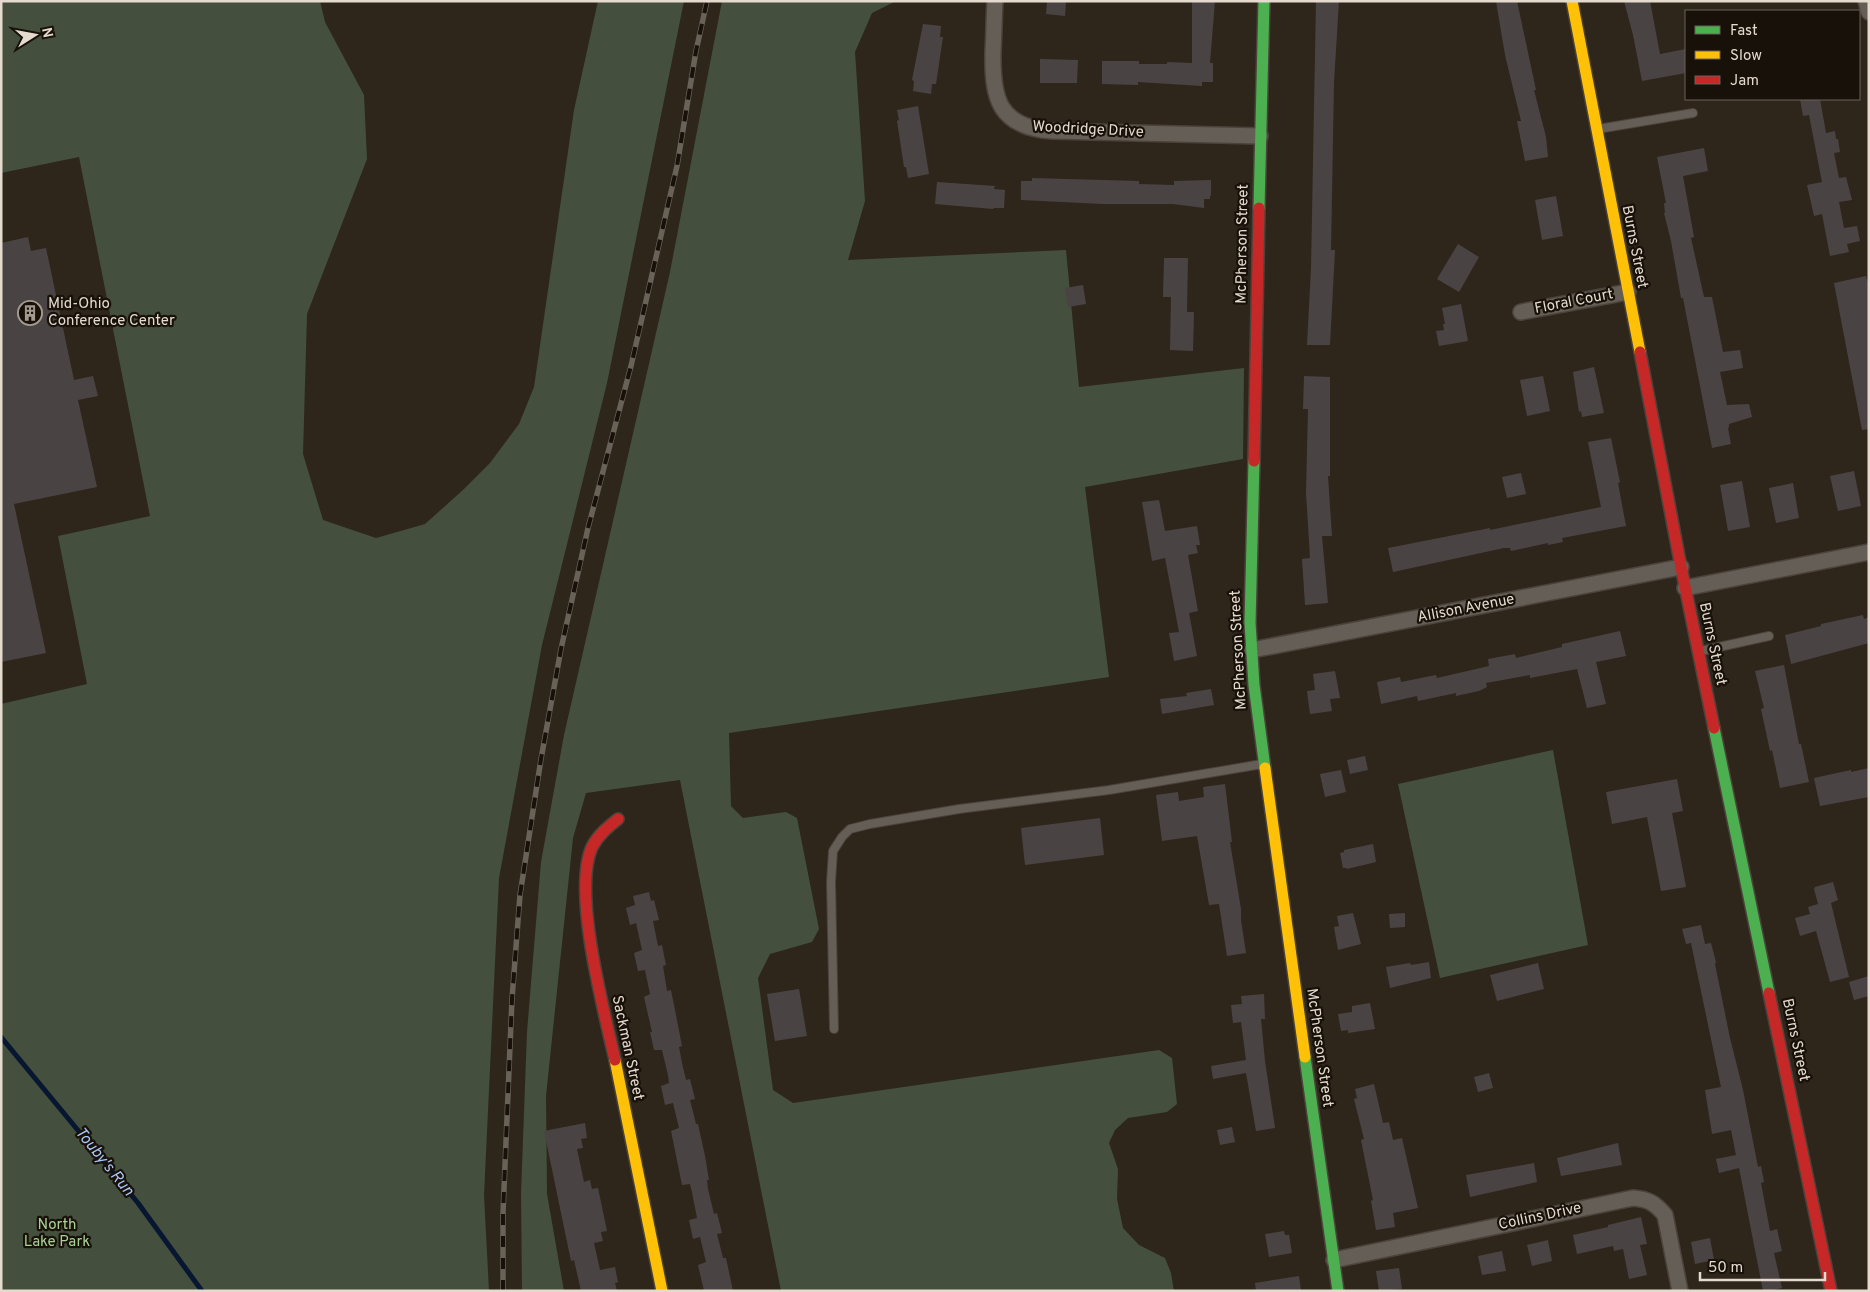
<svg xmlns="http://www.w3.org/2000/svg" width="1870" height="1292" font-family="Overpass,sans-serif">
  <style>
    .green { fill: #44503d }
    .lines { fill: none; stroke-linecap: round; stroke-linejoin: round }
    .stream { stroke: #081731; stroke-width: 5 }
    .building { fill: #4a4344 }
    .lane-casing { stroke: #4b433b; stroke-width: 10 }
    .street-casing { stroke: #4b433b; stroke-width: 18 }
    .fast-casing { stroke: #4b433b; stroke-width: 14 }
    .slow-casing { stroke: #4b433b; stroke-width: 14 }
    .jam-casing { stroke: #4b433b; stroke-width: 14 }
    .lane { stroke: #645e56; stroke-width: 8 }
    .street { stroke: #645e56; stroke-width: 15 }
    .fast { stroke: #4caf50; stroke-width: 11 }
    .slow { stroke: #ffc107; stroke-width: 11 }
    .jam { stroke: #c62828; stroke-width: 11 }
    .rail-casing { stroke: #686259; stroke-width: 5.5 }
    .rail { stroke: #181109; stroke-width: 4; stroke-dasharray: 11; stroke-linecap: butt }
    .labels { text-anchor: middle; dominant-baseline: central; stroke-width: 4.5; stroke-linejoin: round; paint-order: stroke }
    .street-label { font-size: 15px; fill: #e4dace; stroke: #181109 }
    .poi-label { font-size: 15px; fill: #e4dace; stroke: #181109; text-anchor: start }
    .park-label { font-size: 15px; fill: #a8d295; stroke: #181109 }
    .water-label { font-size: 16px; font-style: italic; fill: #a8c6f6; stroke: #181109 }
  </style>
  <rect width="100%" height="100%" fill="#2e261b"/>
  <g class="green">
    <path d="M 1,1 L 320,1 L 325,22 L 364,95 L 367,159 L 307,314 L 303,454 L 323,520 L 376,538 L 425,524 L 463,490 L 490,463 L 519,424 L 534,387 L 574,110 L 598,1 L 684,1 L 607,383 L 542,645 L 499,878 L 484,1195 L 489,1291 L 1,1291 L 1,704 L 87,684 L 58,536 L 150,516 L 79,157 L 1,173 Z"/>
    <path d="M 722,1 L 903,1 L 894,2 L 872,13 L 855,52 L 865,201 L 848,260 L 1066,250 L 1079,387 L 1244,368 L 1243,459 L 1085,487 L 1109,677 L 729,733 L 731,806 L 743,818 L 786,812 L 797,818 L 819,929 L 812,942 L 770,954 L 758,978 L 773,1090 L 793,1103 L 1159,1050 L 1172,1058 L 1177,1104 L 1167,1112 L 1128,1118 L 1115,1130 L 1109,1143 L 1118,1169 L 1117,1199 L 1123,1228 L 1139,1245 L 1165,1258 L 1171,1273 L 1174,1291 L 781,1291 L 680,780 L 586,793 L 573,838 L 546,1096 L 547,1194 L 564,1291 L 522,1291 L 521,1193 L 527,1032 L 541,862 L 564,735 L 670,272 Z"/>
    <path d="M 1553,750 L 1588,945 L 1440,978 L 1398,784 Z"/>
  </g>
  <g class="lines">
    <path class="stream" d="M 1,1037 L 138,1203 L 202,1291"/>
  </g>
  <g class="building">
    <path d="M 1047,1 L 1066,1 L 1065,16 L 1046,14 Z"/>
    <path d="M 1192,1 L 1215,1 L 1210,63 L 1213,63 L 1213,82 L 1202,82 L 1202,86 L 1138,82 L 1138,85 L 1102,84 L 1102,61 L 1139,61 L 1139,64 L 1167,64 L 1167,62 L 1192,63 Z"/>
    <path d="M 1316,1 L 1339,1 L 1334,82 L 1331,250 L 1335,250 L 1330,345 L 1307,345 L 1311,268 Z"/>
    <path d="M 1496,1 L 1517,1 L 1536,90 L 1534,90 L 1546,137 L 1548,157 L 1525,161 L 1517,121 L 1521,121 L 1505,55 Z"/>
    <path d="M 1624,1 L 1650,1 L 1660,54 L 1686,49 L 1686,73 L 1642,81 L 1633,35 Z"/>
    <path d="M 923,24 L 941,26 L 940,37 L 943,37 L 936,84 L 932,84 L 931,94 L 913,91 L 914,81 L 912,80 Z"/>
    <path d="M 1040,59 L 1078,60 L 1077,83 L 1040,83 Z"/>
    <path d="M 1800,99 L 1820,99 L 1826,133 L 1835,131 L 1836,139 L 1838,139 L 1840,152 L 1834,153 L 1839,178 L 1846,177 L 1852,200 L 1839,202 L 1844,228 L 1857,226 L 1860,241 L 1847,244 L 1849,252 L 1830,256 L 1822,214 L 1814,216 L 1807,185 L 1822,182 L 1809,115 L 1803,116 Z"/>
    <path d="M 918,106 L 929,174 L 908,178 L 906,167 L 904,167 L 897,121 L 899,120 L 897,110 Z"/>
    <path d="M 1704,148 L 1708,171 L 1683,176 L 1694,237 L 1691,238 L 1704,297 L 1712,297 L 1723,352 L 1740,350 L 1743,368 L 1720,372 L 1727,405 L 1749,404 L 1752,417 L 1729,424 L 1729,427 L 1728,428 L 1731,444 L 1712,448 L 1683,298 L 1681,298 L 1671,241 L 1664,213 L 1665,213 L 1664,203 L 1666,203 L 1657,157 Z"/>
    <path d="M 1032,178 L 1139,181 L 1139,184 L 1174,185 L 1174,181 L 1211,180 L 1211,196 L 1210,196 L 1210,199 L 1204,199 L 1204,208 L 1173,204 L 1103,204 L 1021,200 L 1021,181 L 1032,181 Z"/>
    <path d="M 937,182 L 995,186 L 994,189 L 1005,190 L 1004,208 L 994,208 L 993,209 L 935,204 Z"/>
    <path d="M 1556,196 L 1563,236 L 1542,240 L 1535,200 Z"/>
    <path d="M 28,237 L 31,251 L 46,248 L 74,380 L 93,376 L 98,396 L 78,400 L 97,487 L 14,504 L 46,653 L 1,662 L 1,243 Z"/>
    <path d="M 1458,244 L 1479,257 L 1459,292 L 1437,279 Z"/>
    <path d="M 1164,258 L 1188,258 L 1187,312 L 1194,312 L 1193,351 L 1170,350 L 1171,297 L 1163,297 Z"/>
    <path d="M 1866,276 L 1869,287 L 1869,429 L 1862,430 L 1834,283 Z"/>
    <path d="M 1083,285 L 1086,304 L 1068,307 L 1065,288 Z"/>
    <path d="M 1461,304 L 1468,341 L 1439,346 L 1436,331 L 1444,330 L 1443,324 L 1445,324 L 1442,308 Z"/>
    <path d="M 1594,367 L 1604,413 L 1582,417 L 1581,411 L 1579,412 L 1573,372 Z"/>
    <path d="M 1304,376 L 1330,377 L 1330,476 L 1328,476 L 1332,536 L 1322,536 L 1328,603 L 1305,605 L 1302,559 L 1310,558 L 1306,492 L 1308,409 L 1303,409 Z"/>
    <path d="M 1543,376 L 1550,411 L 1527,416 L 1520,380 Z"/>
    <path d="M 1611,438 L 1620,482 L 1618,483 L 1626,526 L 1562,538 L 1563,542 L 1548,545 L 1548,543 L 1511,551 L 1510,548 L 1504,548 L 1393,572 L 1388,548 L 1490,528 L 1490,530 L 1601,507 L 1588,442 Z"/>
    <path d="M 1854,471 L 1861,506 L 1838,511 L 1830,476 Z"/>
    <path d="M 1521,473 L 1526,494 L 1507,498 L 1502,477 Z"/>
    <path d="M 1742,481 L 1750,527 L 1728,531 L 1720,485 Z"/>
    <path d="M 1793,483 L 1799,518 L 1776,523 L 1769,488 Z"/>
    <path d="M 1159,500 L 1165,531 L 1197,526 L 1200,545 L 1196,545 L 1198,553 L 1188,555 L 1198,611 L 1189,613 L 1197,656 L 1174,661 L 1169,633 L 1179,632 L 1165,558 L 1152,561 L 1142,502 Z"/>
    <path d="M 1863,615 L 1864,619 L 1869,617 L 1869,643 L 1791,664 L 1785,635 L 1821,626 L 1821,624 Z"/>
    <path d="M 1620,631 L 1626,656 L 1596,662 L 1606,704 L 1587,708 L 1577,669 L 1530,678 L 1530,675 L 1486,683 L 1487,687 L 1479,691 L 1456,696 L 1456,693 L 1418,701 L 1417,696 L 1381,704 L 1377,682 L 1400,677 L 1401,682 L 1436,675 L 1437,678 L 1489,666 L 1488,659 L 1515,654 L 1516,658 L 1562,647 L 1562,644 Z"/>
    <path d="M 1784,665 L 1799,744 L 1801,744 L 1809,782 L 1780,788 L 1772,750 L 1770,751 L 1761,709 L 1764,708 L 1755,671 Z"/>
    <path d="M 1335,671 L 1340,698 L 1330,699 L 1332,711 L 1310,714 L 1307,691 L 1315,690 L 1313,674 Z"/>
    <path d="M 1211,689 L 1214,705 L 1162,714 L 1160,699 L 1187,696 L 1186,693 Z"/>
    <path d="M 1365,756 L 1368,770 L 1350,774 L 1347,760 Z"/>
    <path d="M 1869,768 L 1869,797 L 1820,806 L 1814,778 L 1851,770 L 1851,772 Z"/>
    <path d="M 1341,770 L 1346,792 L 1325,797 L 1320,774 Z"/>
    <path d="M 1677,779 L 1683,811 L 1672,813 L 1686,887 L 1661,891 L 1647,817 L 1612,824 L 1606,792 Z"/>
    <path d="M 1225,784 L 1232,842 L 1230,842 L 1241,909 L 1241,920 L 1246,953 L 1227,956 L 1219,904 L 1209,905 L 1197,836 L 1162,841 L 1156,795 L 1178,792 L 1179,801 L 1204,797 L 1203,787 Z"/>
    <path d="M 1100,818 L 1104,855 L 1025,865 L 1021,828 Z"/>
    <path d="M 1373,844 L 1376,862 L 1347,869 L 1347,868 L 1343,868 L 1340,853 L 1344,852 L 1344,850 Z"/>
    <path d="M 1833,882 L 1838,900 L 1831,903 L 1849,977 L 1830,982 L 1816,931 L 1800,936 L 1795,918 L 1810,914 L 1808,907 L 1818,904 L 1814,889 L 1815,887 Z"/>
    <path d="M 649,892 L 651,901 L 654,900 L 659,920 L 653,921 L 658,946 L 662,945 L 666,965 L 663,966 L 667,991 L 671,990 L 675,1010 L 682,1046 L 679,1047 L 682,1063 L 686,1080 L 690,1079 L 695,1099 L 690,1100 L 696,1124 L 698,1124 L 705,1156 L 709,1180 L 707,1180 L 708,1189 L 714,1214 L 717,1213 L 722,1233 L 717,1234 L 723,1258 L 726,1258 L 733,1291 L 704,1291 L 698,1265 L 706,1262 L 700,1237 L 693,1239 L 689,1220 L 697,1218 L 692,1192 L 690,1184 L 682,1185 L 671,1131 L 679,1128 L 673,1103 L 665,1105 L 661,1086 L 669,1083 L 668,1075 L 662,1050 L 654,1050 L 650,1032 L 652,1032 L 644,997 L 650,994 L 645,970 L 638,971 L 634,953 L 642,950 L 636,923 L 630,925 L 626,908 L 635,905 L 633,896 Z"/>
    <path d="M 1353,913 L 1361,944 L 1338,950 L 1334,927 L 1339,926 L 1337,916 Z"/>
    <path d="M 1405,913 L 1405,927 L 1390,928 L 1389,914 Z"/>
    <path d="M 1701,925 L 1705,944 L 1711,943 L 1716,962 L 1715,964 L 1730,1038 L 1743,1090 L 1758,1167 L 1761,1166 L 1764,1182 L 1761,1183 L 1770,1231 L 1777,1229 L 1782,1251 L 1774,1253 L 1782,1288 L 1769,1291 L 1763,1291 L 1739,1168 L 1719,1173 L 1716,1159 L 1736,1155 L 1731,1130 L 1712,1134 L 1705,1090 L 1721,1087 L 1691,943 L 1686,944 L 1682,929 Z"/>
    <path d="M 1429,962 L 1431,978 L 1390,988 L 1386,967 L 1410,963 L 1411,965 Z"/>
    <path d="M 1538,963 L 1544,989 L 1497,1001 L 1490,975 Z"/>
    <path d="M 1869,976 L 1869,996 L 1854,1000 L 1849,982 Z"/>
    <path d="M 799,989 L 807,1036 L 775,1041 L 767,994 Z"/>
    <path d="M 1264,994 L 1265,1019 L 1261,1019 L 1265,1061 L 1275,1128 L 1256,1131 L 1246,1073 L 1213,1079 L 1211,1066 L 1246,1060 L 1241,1022 L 1233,1023 L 1231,1005 L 1242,1004 L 1241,996 Z"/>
    <path d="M 1370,1003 L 1375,1029 L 1348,1033 L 1348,1030 L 1341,1031 L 1338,1014 L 1352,1012 L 1352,1006 Z"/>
    <path d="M 1489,1073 L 1493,1088 L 1478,1092 L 1474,1077 Z"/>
    <path d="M 1374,1084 L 1383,1123 L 1389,1122 L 1393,1140 L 1402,1138 L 1418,1208 L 1393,1213 L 1395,1227 L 1376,1230 L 1371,1201 L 1373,1200 L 1361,1140 L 1364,1139 L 1354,1099 L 1357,1098 L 1355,1089 Z"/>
    <path d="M 585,1123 L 587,1138 L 581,1139 L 583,1148 L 577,1149 L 584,1182 L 590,1180 L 592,1189 L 598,1188 L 607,1231 L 601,1232 L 603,1241 L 594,1243 L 600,1270 L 615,1267 L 618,1282 L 615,1283 L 617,1291 L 581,1291 L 574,1260 L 571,1261 L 544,1131 Z"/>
    <path d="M 1232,1127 L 1235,1142 L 1220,1145 L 1217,1130 Z"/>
    <path d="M 1618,1143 L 1622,1165 L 1561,1176 L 1557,1158 Z"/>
    <path d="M 1534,1163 L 1537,1182 L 1470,1197 L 1466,1175 Z"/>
    <path d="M 1641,1217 L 1647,1244 L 1640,1245 L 1647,1275 L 1629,1279 L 1623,1249 L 1614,1251 L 1613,1246 L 1577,1254 L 1573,1235 L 1608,1227 L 1608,1225 Z"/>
    <path d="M 1284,1231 L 1285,1235 L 1289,1235 L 1292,1253 L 1269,1257 L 1265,1234 Z"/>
    <path d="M 1710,1238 L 1714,1260 L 1695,1264 L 1691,1242 Z"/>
    <path d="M 1548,1240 L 1552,1261 L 1532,1266 L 1527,1245 Z"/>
    <path d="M 1502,1251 L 1506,1271 L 1482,1275 L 1478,1256 Z"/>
    <path d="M 1399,1268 L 1402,1289 L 1379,1291 L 1376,1271 Z"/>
    <path d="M 1299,1276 L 1301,1291 L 1256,1291 L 1255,1283 Z"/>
  </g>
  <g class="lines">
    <defs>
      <g id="lane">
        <path d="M 1598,129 L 1693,113"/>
        <path d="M 1701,651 L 1769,636"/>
        <path d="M 834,1029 L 831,882 L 833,851 L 842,837 L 850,829 L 870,824 L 959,809 L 1109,790 L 1262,764"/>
      </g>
      <g id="street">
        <path d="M 995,1 C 994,18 994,35 993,51 C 992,98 998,127 1052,131 L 1260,136"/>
        <path d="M 1866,1 L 1869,12"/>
        <path d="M 1521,312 L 1628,292"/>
        <path d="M 1685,588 L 1869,552"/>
        <path d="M 1252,650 L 1681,567"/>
        <path d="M 1334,1260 L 1633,1198 C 1648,1199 1655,1203 1665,1215 L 1680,1291"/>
      </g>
      <g id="fast">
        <path d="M 1259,208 L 1264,1"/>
        <path d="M 1254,461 L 1250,623 L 1254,685 L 1265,768"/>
        <path d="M 1714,728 L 1769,993"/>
        <path d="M 1305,1057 L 1338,1291"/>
      </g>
      <g id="slow">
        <path d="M 1572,1 L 1640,352"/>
        <path d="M 1265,768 L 1305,1057"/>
        <path d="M 615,1060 L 662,1291"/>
      </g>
      <g id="jam">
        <path d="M 1640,352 L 1681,567 L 1714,728"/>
        <path d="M 1254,461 L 1259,208"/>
        <path d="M 1769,993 L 1831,1291"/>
        <path d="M 615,1060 C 604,1011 572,891 592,847 C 598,835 608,827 618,819"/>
      </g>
    </defs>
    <use href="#lane" class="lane-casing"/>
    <use href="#street" class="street-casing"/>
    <use href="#fast" class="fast-casing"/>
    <use href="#slow" class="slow-casing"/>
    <use href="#jam" class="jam-casing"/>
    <use href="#lane" class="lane"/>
    <use href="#street" class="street"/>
    <use href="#fast" class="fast"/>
    <use href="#slow" class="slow"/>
    <use href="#jam" class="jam"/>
    <defs>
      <path id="rail" d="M 503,1291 L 503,1213 L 512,999 L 520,895 L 541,759 L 561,649 L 588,528 L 631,366 L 677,166 L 696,51 L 707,1"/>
    </defs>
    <use href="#rail" class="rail-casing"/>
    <use href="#rail" class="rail"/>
  </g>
  <defs>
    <symbol id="building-ring" viewBox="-11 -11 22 22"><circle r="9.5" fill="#181109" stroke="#a49b8f" stroke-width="1.5"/><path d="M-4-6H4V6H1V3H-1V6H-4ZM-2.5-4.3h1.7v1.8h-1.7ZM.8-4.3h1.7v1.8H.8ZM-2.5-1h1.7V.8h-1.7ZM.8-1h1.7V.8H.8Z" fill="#a49b8f"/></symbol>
  </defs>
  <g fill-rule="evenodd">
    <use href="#building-ring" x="16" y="299" width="28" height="28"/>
  </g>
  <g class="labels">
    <g class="street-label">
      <text transform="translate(1088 130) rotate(3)">Woodridge Drive</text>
      <text transform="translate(1243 244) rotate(-89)">McPherson Street</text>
      <text transform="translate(1634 247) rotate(79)">Burns Street</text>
      <text transform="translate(1574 302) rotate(-11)">Floral Court</text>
      <text transform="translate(1466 609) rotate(-11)">Allison Avenue</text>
      <text transform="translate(1712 644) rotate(78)">Burns Street</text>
      <text transform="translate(1239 650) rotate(-93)">McPherson Street</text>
      <text transform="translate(1795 1040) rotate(78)">Burns Street</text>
      <text transform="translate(627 1048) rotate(78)">Sackman Street</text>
      <text transform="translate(1319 1048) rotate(82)">McPherson Street</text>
      <text transform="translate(1540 1217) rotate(-12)">Collins Drive</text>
    </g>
    <g class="poi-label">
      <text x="48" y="304">Mid-Ohio<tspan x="48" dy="17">Conference Center</tspan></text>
    </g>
    <g class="park-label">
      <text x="57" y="1225">North<tspan x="57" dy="17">Lake Park</tspan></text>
    </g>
    <g class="water-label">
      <text transform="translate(104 1162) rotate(51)">Touby's Run</text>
    </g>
  </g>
  <rect width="1870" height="1292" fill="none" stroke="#e4dace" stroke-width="5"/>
  <rect x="1685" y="10" width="175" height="90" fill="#181109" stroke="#6a6158"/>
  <rect x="1695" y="26" width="25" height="8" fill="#4caf50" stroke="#6a6158"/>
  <text x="1730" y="35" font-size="15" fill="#e4dace">Fast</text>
  <rect x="1695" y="51" width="25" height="8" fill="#ffc107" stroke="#6a6158"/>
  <text x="1730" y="60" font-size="15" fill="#e4dace">Slow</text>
  <rect x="1695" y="76" width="25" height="8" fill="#c62828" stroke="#6a6158"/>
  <text x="1730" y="85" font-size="15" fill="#e4dace">Jam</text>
  <g transform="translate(35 35) rotate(79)" stroke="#181109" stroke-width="4" paint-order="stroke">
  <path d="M0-4L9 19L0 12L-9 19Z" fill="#e4dace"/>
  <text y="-8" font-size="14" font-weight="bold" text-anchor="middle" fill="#e4dace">N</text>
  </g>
  <path d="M1700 1272v8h125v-8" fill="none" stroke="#e4dace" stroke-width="2.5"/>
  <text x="1708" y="1272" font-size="15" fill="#e4dace" stroke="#181109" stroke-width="4" paint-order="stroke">50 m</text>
</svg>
